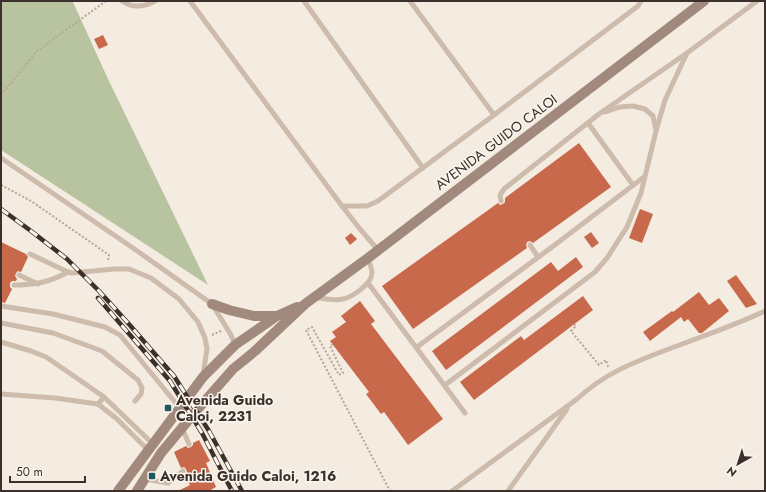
<svg xmlns="http://www.w3.org/2000/svg" width="766" height="492" font-family="Jost,sans-serif">
  <style>
    .green { fill: #b8c4a0 }
    .building { fill: #c8694b }
    .lines { fill: none; stroke-linecap: round; stroke-linejoin: round }
    .path { stroke: #b9a596; stroke-width: 2; stroke-dasharray: 2 2; stroke-linecap: butt }
    .service { stroke: #cdbbac; stroke-width: 5 }
    .secondary { stroke: #a18a7d; stroke-width: 10 }
    .rail-casing { stroke: #3b302b; stroke-width: 4.5 }
    .rail { stroke: #fbf5ee; stroke-width: 3; stroke-dasharray: 9; stroke-linecap: butt }
    .poi-dot { fill: #1f5a5e; stroke: #fbf5ee; stroke-width: 1.5 }
    .labels { text-anchor: middle; dominant-baseline: central; stroke-width: 3; stroke-linejoin: round; paint-order: stroke }
    .street-label { font-size: 14px; fill: #3b302b; stroke: #fbf5ee }
    .poi-label { font-size: 14px; font-weight: bold; fill: #3b302b; stroke: #fbf5ee; text-anchor: start }
  </style>
  <rect width="100%" height="100%" fill="#f4ebe1"/>
  <path class="green" d="M 1,1 L 74,1 L 73,2 L 108,79 L 208,285 L 1,150 Z"/>
  <g class="building">
    <path d="M 103,35 L 108,45 L 99,49 L 94,39 Z"/>
    <path d="M 579,143 L 611,187 L 533,243 L 530,241 L 527,242 L 526,245 L 527,248 L 413,329 L 382,286 L 498,203 L 500,205 L 503,204 L 505,202 L 505,198 Z"/>
    <path d="M 640,209 L 653,214 L 642,243 L 629,238 Z"/>
    <path d="M 591,232 L 599,243 L 592,248 L 584,237 Z"/>
    <path d="M 351,233 L 357,239 L 350,245 L 345,238 Z"/>
    <path d="M 1,242 L 26,254 L 28,257 L 21,272 L 18,271 L 16,273 L 15,276 L 17,279 L 16,281 L 12,281 L 10,283 L 10,287 L 12,289 L 5,303 L 1,302 Z"/>
    <path d="M 576,257 L 583,267 L 446,370 L 432,351 L 551,262 L 558,271 Z"/>
    <path d="M 736,275 L 757,304 L 746,308 L 727,281 Z"/>
    <path d="M 699,292 L 709,305 L 719,298 L 729,311 L 702,333 L 699,333 L 688,319 L 684,322 L 681,317 L 650,341 L 643,332 L 672,311 L 673,312 Z"/>
    <path d="M 583,296 L 593,310 L 474,400 L 460,382 L 521,336 L 524,340 Z"/>
    <path d="M 360,301 L 375,321 L 371,324 L 443,419 L 408,445 L 384,412 L 381,414 L 366,394 L 369,392 L 330,341 L 336,337 L 332,332 L 346,322 L 341,316 Z"/>
    <path d="M 199,440 L 210,461 L 206,463 L 216,487 L 209,491 L 178,491 L 190,485 L 185,475 L 187,472 L 186,469 L 184,467 L 181,468 L 174,452 L 186,446 L 188,448 L 191,447 L 193,445 L 193,443 Z"/>
  </g>
  <g class="lines">
    <g class="path">
      <path d="M 1,95 L 37,51 L 106,1"/>
      <path d="M 1,185 L 31,201 L 109,255 L 108,262"/>
      <path d="M 574,324 L 576,326 L 571,331 L 599,365 L 606,360 L 608,367"/>
      <path d="M 212,335 L 221,331"/>
      <path d="M 333,344 L 330,346 L 343,373 L 339,375 L 312,327 L 306,330 L 390,491"/>
    </g>
    <g class="service">
      <path d="M 122,1 C 132,8 144,7 155,1"/>
      <path d="M 190,1 L 342,206 L 360,229 L 378,250"/>
      <path d="M 304,1 L 423,168"/>
      <path d="M 410,1 L 494,115"/>
      <path d="M 605,112 L 620,107 L 633,106 L 645,109 L 653,116 L 656,130"/>
      <path d="M 588,123 L 633,185"/>
      <path d="M 1,158 L 133,248 L 212,304 L 231,335 L 235,345"/>
      <path d="M 501,201 L 500,195 L 504,189 L 599,114 L 687,53 L 757,1"/>
      <path d="M 342,206 L 367,206 L 378,201 L 494,115 L 638,6 L 641,1"/>
      <path d="M 530,245 L 538,257"/>
      <path d="M 30,254 L 68,272"/>
      <path d="M 19,275 L 38,284"/>
      <path d="M 368,283 L 465,413"/>
      <path d="M 14,285 C 35,285 50,282 68,272 L 72,273 L 114,269 L 129,269 L 151,278 L 179,299 L 198,322 L 205,338 L 207,349 L 203,375"/>
      <path d="M 315,297 C 324,299 334,301 343,299 C 352,297 372,284 372,273 C 372,268 369,263 368,258"/>
      <path d="M 1,306 L 53,314 L 105,327 L 120,335 L 179,407"/>
      <path d="M 1,323 L 53,333 L 102,351 L 138,380 L 142,388 L 141,394 L 135,401"/>
      <path d="M 1,342 L 31,351 L 46,357 L 68,372 L 104,397 L 153,444"/>
      <path d="M 417,347 L 556,244 L 644,177"/>
      <path d="M 445,385 L 595,272 L 607,258 L 627,227 L 641,193 L 656,131 L 665,100 L 687,53"/>
      <path d="M 1,394 L 55,398 L 98,404 L 104,397"/>
      <path d="M 98,404 L 117,419 L 148,450"/>
      <path d="M 182,428 L 189,444"/>
      <path d="M 145,479 L 168,483 L 183,471"/>
      <path d="M 452,491 L 577,399 C 606,372 637,361 674,347 C 704,336 735,325 765,311"/>
      <path d="M 508,491 L 567,409"/>
    </g>
    <g class="secondary">
      <path d="M 212,304 L 229,310 L 254,316 L 277,316"/>
      <path d="M 118,491 L 203,377 L 235,345 L 277,316 L 297,307"/>
      <path d="M 137,491 L 161,453 L 197,410 L 233,369 L 255,351 L 305,304 L 368,258 L 704,1"/>
    </g>
    <defs>
      <g id="rail">
        <path d="M 1,209 L 31,231 L 67,259 L 99,291 L 128,323 L 174,376 L 209,431 L 242,491"/>
        <path d="M 98,298 L 170,381 L 202,433 L 232,491"/>
      </g>
    </defs>
    <use href="#rail" class="rail-casing"/>
    <use href="#rail" class="rail"/>
  </g>
  <g class="poi-dot">
    <rect x="164" y="404" width="8" height="8" rx="2"/>
    <rect x="148" y="472" width="8" height="8" rx="2"/>
  </g>
  <g class="labels">
    <g class="street-label">
      <text transform="translate(496 142) rotate(-37)">AVENIDA GUIDO CALOI</text>
    </g>
    <g class="poi-label">
      <text x="176" y="400">Avenida Guido<tspan x="176" dy="16">Caloi, 2231</tspan></text>
      <text x="160" y="476">Avenida Guido Caloi, 1216</text>
    </g>
  </g>
  <rect width="766" height="492" fill="none" stroke="#3b302b" stroke-width="4"/>
  <g transform="translate(738 464) rotate(219)" stroke="#fbf5ee" stroke-width="3" paint-order="stroke">
  <path d="M0-3L7 15L0 10L-7 15Z" fill="#3b302b"/>
  <text y="-6" font-size="11" font-weight="bold" text-anchor="middle" fill="#3b302b">N</text>
  </g>
  <path d="M10 476v6h75v-6" fill="none" stroke="#3b302b" stroke-width="2"/>
  <text x="16" y="476" font-size="12" fill="#3b302b" stroke="#fbf5ee" stroke-width="3" paint-order="stroke">50 m</text>
</svg>
